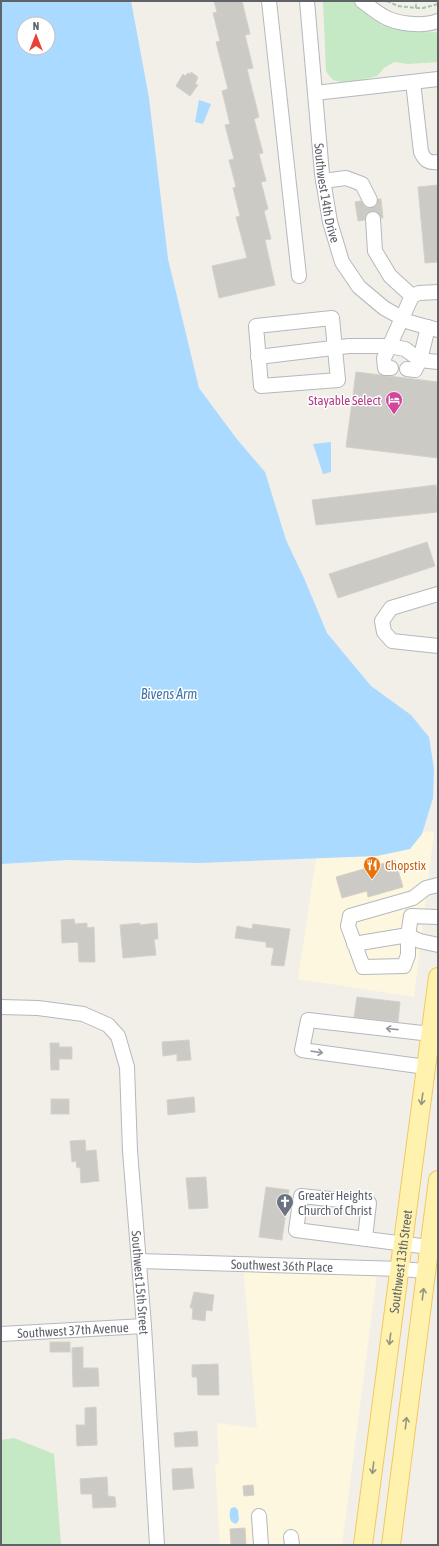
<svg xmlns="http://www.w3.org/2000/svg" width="439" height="1546" font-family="'Asap Condensed',sans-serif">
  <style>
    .commercial { fill: #fef7e0 }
    .green { fill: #c5e8c5 }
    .water { fill: #aadaff; fill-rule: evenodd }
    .building { fill: #cccac5; stroke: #d6d1c6 }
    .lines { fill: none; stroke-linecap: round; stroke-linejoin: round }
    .minor-casing { stroke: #b5b8bc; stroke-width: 16 }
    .major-casing { stroke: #f2c960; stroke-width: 20 }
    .path { stroke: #9cc7a9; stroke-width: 2; stroke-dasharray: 4 2; stroke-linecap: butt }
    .minor { stroke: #fff; stroke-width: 14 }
    .major { stroke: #fff2af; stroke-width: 18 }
    .oneway { stroke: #979a9d }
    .oneway2 { stroke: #979581 }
    .labels { text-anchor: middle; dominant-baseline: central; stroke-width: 3; stroke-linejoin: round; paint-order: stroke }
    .street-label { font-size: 13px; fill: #5f6368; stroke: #fff }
    .hotel-label { font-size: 13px; fill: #b23c85; stroke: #fff; text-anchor: end }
    .food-label { font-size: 13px; fill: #c56008; stroke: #fff; text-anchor: start }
    .worship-label { font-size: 13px; fill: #5b616d; stroke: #fff; text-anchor: start }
    .water-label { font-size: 14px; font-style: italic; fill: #4174aa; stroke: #fff }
  </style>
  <rect width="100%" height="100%" fill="#f1efe8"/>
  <g class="commercial">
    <path d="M 415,831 L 434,832 L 414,997 L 298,979 L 319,839 Z"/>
    <path d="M 243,1265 L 377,1274 L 342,1545 L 220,1545 L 215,1464 L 219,1464 L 217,1423 L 257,1428 Z"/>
  </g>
  <g class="green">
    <path d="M 323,1 L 353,1 C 361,8 368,16 377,22 C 390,31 422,33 438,32 L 438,62 L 408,64 L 394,62 L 384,68 L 377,76 C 364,79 345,86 332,79 C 330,77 328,74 326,71 Z"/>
    <path d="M 14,1438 L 54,1454 L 61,1545 L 1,1545 L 1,1440 Z"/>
  </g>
  <g class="water">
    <path d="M 1,1 L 131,1 L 149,98 L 168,259 L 199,388 L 236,438 L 265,472 L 286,540 L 304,578 L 327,633 L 371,686 L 411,715 L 429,737 L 434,769 L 433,798 L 422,834 L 410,849 L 377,856 L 199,863 L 67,860 L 1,864 ZM 24,24 L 48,24 L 48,48 L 24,48 Z"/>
    <path d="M 199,100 L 211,104 L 203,124 L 195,122 Z"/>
    <path d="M 331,442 L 331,472 L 323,474 L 313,444 Z"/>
    <path d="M 235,1507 L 238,1510 L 239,1520 L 236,1524 L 232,1522 C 229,1519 229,1512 231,1508 Z"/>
  </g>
  <g class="building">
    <path d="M 214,1 L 242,1 L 250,34 L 245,35 L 253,68 L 247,69 L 259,117 L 254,119 L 263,153 L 259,154 L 266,181 L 261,182 L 268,209 L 264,211 L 271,239 L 265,240 L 275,285 L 219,298 L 212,266 L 247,258 L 236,217 L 240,216 L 233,188 L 236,187 L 229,160 L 234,159 L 225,125 L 230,124 L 222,91 L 228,89 L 216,42 L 220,41 L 213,13 L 217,12 Z"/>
    <path d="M 191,72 L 198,77 L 195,84 L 198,85 L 190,96 L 176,86 L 183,74 L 185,76 L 188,73 L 190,74 Z"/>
    <path d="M 438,185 L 438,262 L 425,263 L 418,187 Z"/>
    <path d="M 378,199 L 381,199 L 383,218 L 381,218 L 377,212 L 372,211 L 366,215 L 365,220 L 358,221 L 355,202 L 361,201 L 365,207 L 370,208 L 377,205 Z"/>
    <path d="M 356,372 L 438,382 L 438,458 L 346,447 Z"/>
    <path d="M 436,485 L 438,512 L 316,525 L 312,500 Z"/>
    <path d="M 427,542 L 435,566 L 338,598 L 329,574 Z"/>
    <path d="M 395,860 L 403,887 L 368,897 L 367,891 L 342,898 L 336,877 Z"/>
    <path d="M 74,919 L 75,924 L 87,923 L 87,928 L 94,927 L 95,962 L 79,962 L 78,942 L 62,943 L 61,920 Z"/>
    <path d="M 140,923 L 140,925 L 157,923 L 158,939 L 154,939 L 156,955 L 123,958 L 120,925 Z"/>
    <path d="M 253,924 L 290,929 L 284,966 L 271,965 L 274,948 L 266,947 L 266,942 L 235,938 L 237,926 L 252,929 Z"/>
    <path d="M 357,997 L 400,1002 L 398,1022 L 354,1017 Z"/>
    <path d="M 189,1040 L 191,1060 L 177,1061 L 177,1054 L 163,1056 L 162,1042 Z"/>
    <path d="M 50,1043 L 59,1043 L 59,1047 L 72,1047 L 72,1059 L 59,1059 L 59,1070 L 51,1070 Z"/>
    <path d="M 194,1097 L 195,1112 L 168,1115 L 167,1100 Z"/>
    <rect x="51" y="1099" width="18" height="15"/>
    <path d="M 85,1140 L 86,1151 L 96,1150 L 99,1181 L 81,1183 L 80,1167 L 77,1168 L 76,1161 L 72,1162 L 70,1141 Z"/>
    <path d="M 206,1177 L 208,1208 L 189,1209 L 186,1178 Z"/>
    <path d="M 266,1187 L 289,1190 L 282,1240 L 259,1237 Z"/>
    <path d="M 194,1292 L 214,1295 L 212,1311 L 206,1310 L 205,1321 L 192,1319 L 193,1308 L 190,1308 Z"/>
    <rect x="50" y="1342" width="20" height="10"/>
    <path d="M 83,1347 L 83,1368 L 98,1368 L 99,1386 L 73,1387 L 72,1348 Z"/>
    <path d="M 218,1364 L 219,1395 L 198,1395 L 197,1377 L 192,1377 L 192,1365 Z"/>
    <path d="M 96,1407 L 97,1445 L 77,1446 L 76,1425 L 85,1425 L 85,1408 Z"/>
    <path d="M 197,1431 L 198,1446 L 175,1447 L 174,1433 Z"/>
    <path d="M 192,1468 L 194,1488 L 173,1490 L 172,1469 Z"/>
    <path d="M 107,1477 L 108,1496 L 115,1497 L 116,1507 L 93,1508 L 92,1494 L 81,1494 L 80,1479 Z"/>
    <path d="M 253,1485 L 254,1495 L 244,1496 L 243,1486 Z"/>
    <path d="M 245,1528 L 246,1545 L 231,1545 L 230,1529 Z"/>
  </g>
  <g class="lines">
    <defs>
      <g id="minor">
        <path d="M 269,1 L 299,276"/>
        <path id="s1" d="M 307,1 L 322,174 L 330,222 L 342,262 L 359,287 L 384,308 L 409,322 L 438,330"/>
        <path d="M 362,1 C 369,6 376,12 383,16 C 396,24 423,27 438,21"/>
        <path d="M 413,82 L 421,152 C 425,161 429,163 438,162"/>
        <path d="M 315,93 L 438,79"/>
        <path d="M 323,181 L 346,178 L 362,184 L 370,200"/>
        <path d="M 373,219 L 375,251 L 390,276 L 412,296"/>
        <path d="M 332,318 L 338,380 L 261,386 L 256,326 Z"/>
        <path d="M 258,357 L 349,346 L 389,346 L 405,349 L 420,360 L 438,362"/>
        <path d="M 391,368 L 385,368 L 384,358 L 412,296 L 419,293 L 438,292"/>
        <path d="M 407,369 L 415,370 L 420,360 L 428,327"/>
        <path d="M 438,594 L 391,608 L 382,621 L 384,632 L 392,641 L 438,646"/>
        <path d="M 438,917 L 411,916 L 408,936 L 420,941 L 438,945"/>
        <path d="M 354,944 L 402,936 L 408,936 L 408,955 L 404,966 L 363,967 L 348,926 L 350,916 L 413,898 L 426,888 L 438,885"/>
        <path id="s2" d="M 1,1007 L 38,1008 L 83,1014 L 108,1025 L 118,1036 L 127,1067 L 130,1151 L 144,1326 L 157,1545"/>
        <path d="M 426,1067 L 302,1050 L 308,1020 L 431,1034"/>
        <path d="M 365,1238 L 369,1203 L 301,1196 L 296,1230 L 429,1247"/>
        <path id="s3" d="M 139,1261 L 400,1269 L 426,1271"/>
        <path id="s4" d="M 1,1334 L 144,1326"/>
        <path d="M 259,1516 L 261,1545"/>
        <path d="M 291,1537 L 292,1545"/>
      </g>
      <g id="major">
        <path id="s5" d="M 363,1545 L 438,977"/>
        <path d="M 391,1545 L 438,1180"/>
      </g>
    </defs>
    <use href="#minor" class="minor-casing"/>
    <use href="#major" class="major-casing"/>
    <g class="path">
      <path d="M 387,1 L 398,6 L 416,8 L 416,1"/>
      <path d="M 416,8 L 423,8 L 438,4"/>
    </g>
    <use href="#minor" class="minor"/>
    <use href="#major" class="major"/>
  </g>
  <defs><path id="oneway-shaft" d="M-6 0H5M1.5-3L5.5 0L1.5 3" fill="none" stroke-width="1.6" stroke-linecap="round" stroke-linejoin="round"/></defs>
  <g class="oneway">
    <use href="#oneway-shaft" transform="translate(392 1029) rotate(-174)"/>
    <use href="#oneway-shaft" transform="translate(317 1052) rotate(8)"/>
  </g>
  <g class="oneway2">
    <use href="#oneway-shaft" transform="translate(422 1099) rotate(98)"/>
    <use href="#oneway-shaft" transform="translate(423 1294) rotate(-83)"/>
    <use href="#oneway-shaft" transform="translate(390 1339) rotate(97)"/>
    <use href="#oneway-shaft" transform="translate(406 1423) rotate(-83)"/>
    <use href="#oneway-shaft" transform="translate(373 1468) rotate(97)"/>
  </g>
  <defs>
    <symbol id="hotel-pin" viewBox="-11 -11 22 30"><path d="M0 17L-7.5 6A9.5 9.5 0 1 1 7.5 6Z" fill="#d1479c" stroke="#fff"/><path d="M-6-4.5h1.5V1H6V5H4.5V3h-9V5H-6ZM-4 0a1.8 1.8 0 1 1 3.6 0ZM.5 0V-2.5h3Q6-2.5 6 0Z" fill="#fff"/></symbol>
    <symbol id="restaurant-pin" viewBox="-11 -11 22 30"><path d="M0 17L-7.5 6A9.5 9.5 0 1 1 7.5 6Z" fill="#e8710a" stroke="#fff"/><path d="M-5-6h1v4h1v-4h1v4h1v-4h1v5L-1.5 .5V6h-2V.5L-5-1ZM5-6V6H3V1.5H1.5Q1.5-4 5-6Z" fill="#fff"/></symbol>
    <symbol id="church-pin" viewBox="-11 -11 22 30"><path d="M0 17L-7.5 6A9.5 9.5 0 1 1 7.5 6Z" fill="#6b7280" stroke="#fff"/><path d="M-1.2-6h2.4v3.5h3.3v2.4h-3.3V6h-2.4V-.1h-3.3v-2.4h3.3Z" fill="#fff"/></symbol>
  </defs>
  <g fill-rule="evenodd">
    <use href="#hotel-pin" x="384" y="390" width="20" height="27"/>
    <use href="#restaurant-pin" x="362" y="855" width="20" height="27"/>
    <use href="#church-pin" x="275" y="1192" width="20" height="27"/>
  </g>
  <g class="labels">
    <g class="street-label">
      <text stroke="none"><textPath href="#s1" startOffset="193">Southwest 14th Drive</textPath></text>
      <text stroke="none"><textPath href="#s5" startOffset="286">Southwest 13th Street</textPath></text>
      <text stroke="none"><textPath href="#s3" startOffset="143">Southwest 36th Place</textPath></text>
      <text stroke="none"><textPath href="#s2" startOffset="373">Southwest 15th Street</textPath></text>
      <text stroke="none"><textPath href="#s4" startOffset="72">Southwest 37th Avenue</textPath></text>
    </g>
    <g class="hotel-label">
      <text x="381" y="400">Stayable Select</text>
    </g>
    <g class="food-label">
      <text x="385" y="865">Chopstix</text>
    </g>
    <g class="worship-label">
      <text x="298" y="1195">Greater Heights<tspan x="298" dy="15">Church of Christ</tspan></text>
    </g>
    <g class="water-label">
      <text x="169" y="694">Bivens Arm</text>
    </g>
  </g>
  <rect width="439" height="1546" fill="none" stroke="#5f6368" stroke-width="4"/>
  <g transform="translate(36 36)"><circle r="19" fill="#ffffff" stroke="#bfc1c3"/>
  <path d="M0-3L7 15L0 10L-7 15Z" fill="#ea4335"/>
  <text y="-6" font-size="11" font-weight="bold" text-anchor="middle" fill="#5f6368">N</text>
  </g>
</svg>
